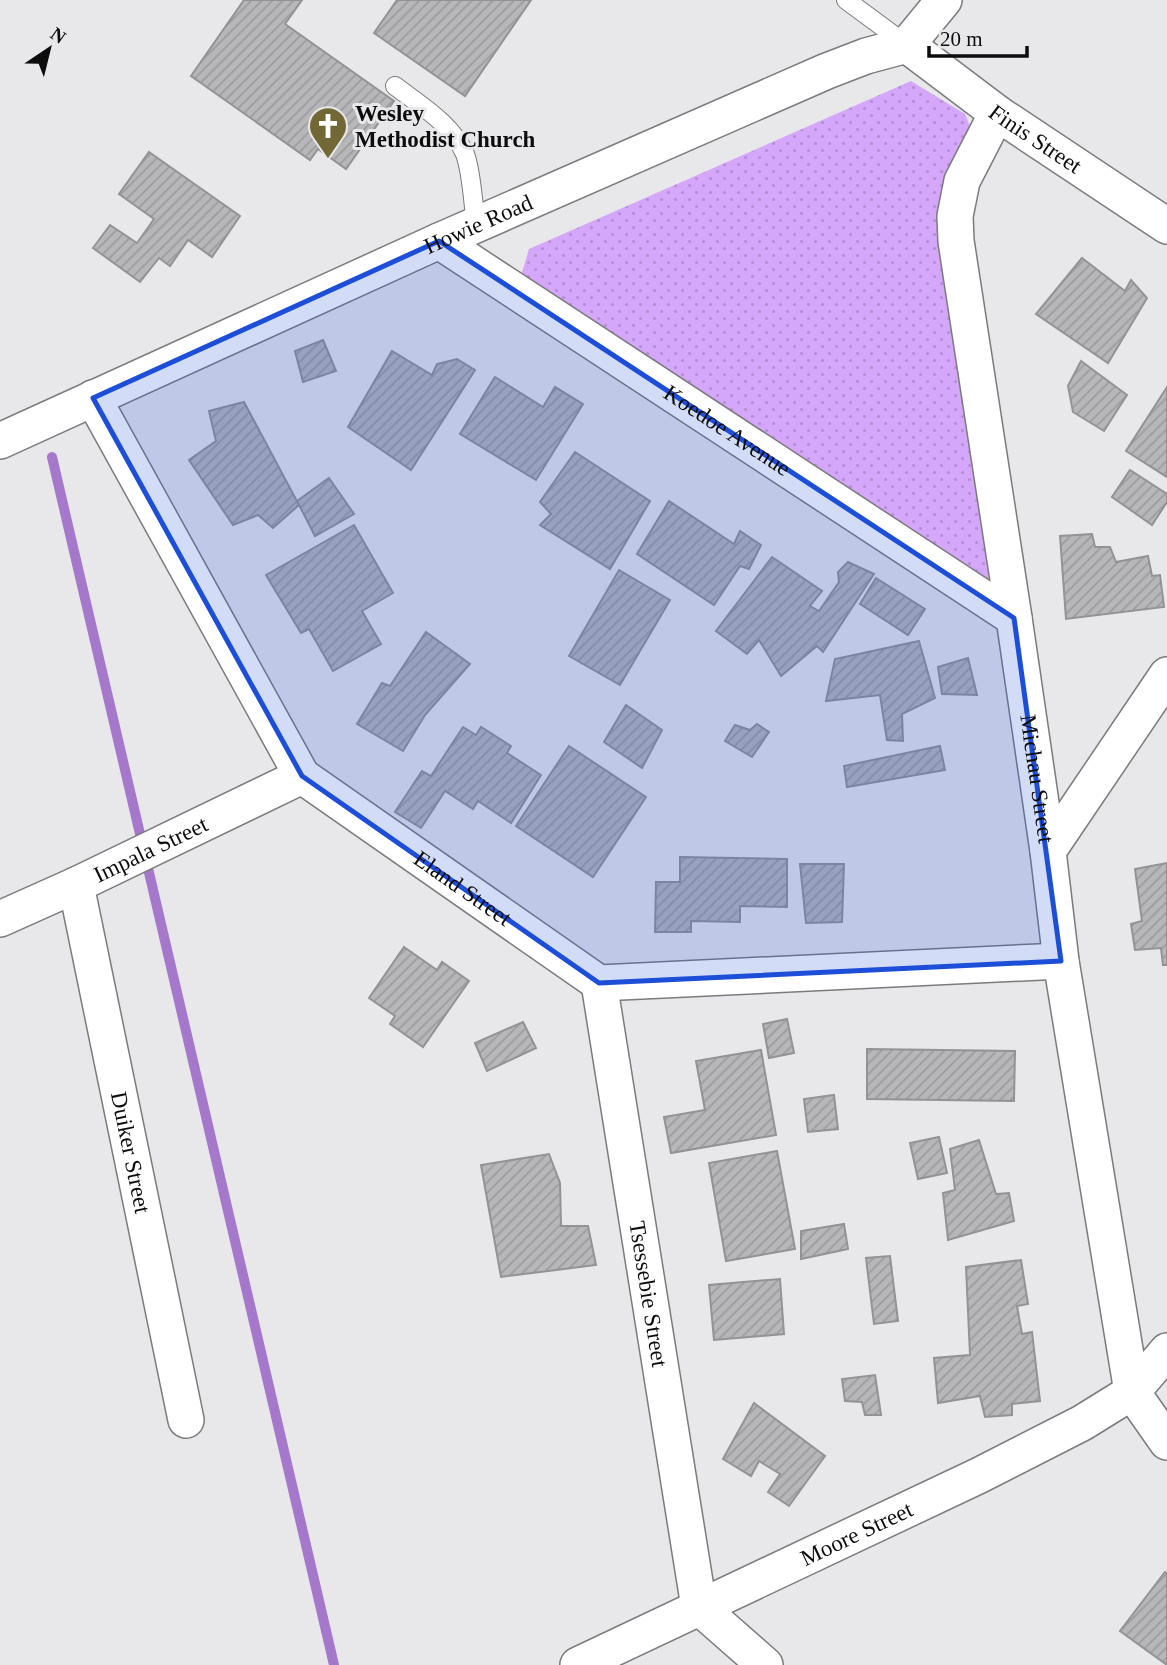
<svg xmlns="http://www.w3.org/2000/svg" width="1167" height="1665" font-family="'Times New Roman',serif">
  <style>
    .grass { fill: url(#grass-dots) }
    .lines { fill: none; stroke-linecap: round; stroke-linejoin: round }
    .stream { stroke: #a578cb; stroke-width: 10 }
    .building { fill: url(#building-hatch); stroke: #949295; stroke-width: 2 }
    .service-casing { stroke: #7b7a7d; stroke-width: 20 }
    .minor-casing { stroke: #7b7a7d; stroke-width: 38 }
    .service { stroke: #fff; stroke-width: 18 }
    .minor { stroke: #fff; stroke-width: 35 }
    .marked { fill: #1d4ed8; fill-opacity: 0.2; stroke: #1d4ed8; stroke-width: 5; stroke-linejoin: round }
    .labels { text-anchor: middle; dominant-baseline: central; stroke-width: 6; stroke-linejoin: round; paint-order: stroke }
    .poi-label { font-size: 23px; font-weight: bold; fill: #0d0c0d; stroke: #e8e7ea; text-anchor: start }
    .street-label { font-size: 23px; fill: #0d0c0d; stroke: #e8e7ea }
  </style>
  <defs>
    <pattern id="grass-dots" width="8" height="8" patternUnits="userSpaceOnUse" patternTransform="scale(1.75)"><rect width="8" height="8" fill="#d4a7fb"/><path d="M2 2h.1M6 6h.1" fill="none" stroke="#b58fd6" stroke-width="1.8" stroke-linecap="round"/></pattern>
    <pattern id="building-hatch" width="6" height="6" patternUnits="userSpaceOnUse" patternTransform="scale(1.75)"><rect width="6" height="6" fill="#b7b6b9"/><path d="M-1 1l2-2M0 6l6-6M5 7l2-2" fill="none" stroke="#9c9b9e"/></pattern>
  </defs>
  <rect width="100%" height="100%" fill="#e8e7ea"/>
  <path class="grass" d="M 911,81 L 965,114 L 974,136 L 955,169 L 995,584 L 557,297 L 521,276 L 529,249 Z"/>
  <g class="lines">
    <path class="stream" d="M 52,457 L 334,1665"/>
  </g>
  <g class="building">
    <path d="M 244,0 L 302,0 L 285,24 L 394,101 L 346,169 L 318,149 L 310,160 L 191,76 Z"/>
    <path d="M 397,0 L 531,0 L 465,96 L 374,33 Z"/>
    <path d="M 149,152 L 240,216 L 212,257 L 188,240 L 170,266 L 159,258 L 140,282 L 93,248 L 110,225 L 137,243 L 154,219 L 119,194 Z"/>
    <path d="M 1082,258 L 1125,291 L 1131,280 L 1147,298 L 1108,363 L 1036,314 Z"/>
    <path d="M 323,340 L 336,371 L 303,382 L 295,351 Z"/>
    <path d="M 392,351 L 432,375 L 437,364 L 457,359 L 475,370 L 411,470 L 348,427 Z"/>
    <path d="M 1081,361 L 1127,395 L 1104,431 L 1073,412 L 1068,386 Z"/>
    <path d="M 495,377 L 543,407 L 555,387 L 583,404 L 536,480 L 460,434 Z"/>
    <path d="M 1167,387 L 1167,477 L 1126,451 Z"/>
    <path d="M 244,402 L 299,505 L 273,528 L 258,515 L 233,525 L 189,460 L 216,441 L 209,411 Z"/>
    <path d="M 575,452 L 650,501 L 610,569 L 540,525 L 551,514 L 540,502 Z"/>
    <path d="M 1130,470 L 1167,494 L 1167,502 L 1152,525 L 1112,497 Z"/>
    <path d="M 329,478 L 354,514 L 315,536 L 297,501 Z"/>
    <path d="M 669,501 L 734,544 L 740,531 L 761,545 L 749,569 L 740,566 L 714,605 L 637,554 Z"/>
    <path d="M 354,525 L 393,593 L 362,611 L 381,644 L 333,671 L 309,629 L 301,633 L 266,575 Z"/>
    <path d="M 1092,534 L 1095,547 L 1110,547 L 1116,562 L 1148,556 L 1152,576 L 1160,575 L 1164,607 L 1066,619 L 1060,536 Z"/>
    <path d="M 772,557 L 822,591 L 810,606 L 819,611 L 839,582 L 838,572 L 848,562 L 874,574 L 823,652 L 817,646 L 781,676 L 759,640 L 747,654 L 716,631 Z"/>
    <path d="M 619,570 L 670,600 L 620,685 L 569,656 Z"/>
    <path d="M 876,578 L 925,609 L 908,635 L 860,604 Z"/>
    <path d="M 426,632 L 470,664 L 425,715 L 403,751 L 357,724 L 382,683 L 390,686 Z"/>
    <path d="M 919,641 L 935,698 L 902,714 L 903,741 L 887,740 L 880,695 L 826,701 L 835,659 Z"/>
    <path d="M 968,658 L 977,695 L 942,694 L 938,667 Z"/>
    <path d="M 626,705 L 662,730 L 642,768 L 604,742 Z"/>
    <path d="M 757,724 L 769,732 L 752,757 L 725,741 L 735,725 L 750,730 Z"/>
    <path d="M 463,727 L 476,735 L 481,727 L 511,746 L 507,753 L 541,775 L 511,823 L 478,801 L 473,809 L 445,791 L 421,828 L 395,812 L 422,771 L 431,776 Z"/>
    <path d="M 569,746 L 646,797 L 593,877 L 516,826 Z"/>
    <path d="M 940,746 L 945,770 L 847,787 L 844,766 Z"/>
    <path d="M 680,857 L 787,859 L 787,907 L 740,906 L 740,922 L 691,921 L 691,932 L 655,932 L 656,882 L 680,882 Z"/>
    <path d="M 1167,863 L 1167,965 L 1163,965 L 1161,948 L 1135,950 L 1131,924 L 1142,921 L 1135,869 Z"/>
    <path d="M 800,864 L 844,864 L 842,922 L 806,923 Z"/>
    <path d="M 404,947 L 437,970 L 442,962 L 469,981 L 423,1047 L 390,1024 L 395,1016 L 369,998 Z"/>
    <path d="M 787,1019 L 794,1053 L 769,1058 L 763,1024 Z"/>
    <path d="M 523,1022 L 536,1048 L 487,1071 L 475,1043 Z"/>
    <path d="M 867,1049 L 1015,1051 L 1014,1101 L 867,1099 Z"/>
    <path d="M 761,1050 L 776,1135 L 671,1153 L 664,1117 L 705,1110 L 696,1061 Z"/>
    <path d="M 834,1095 L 838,1129 L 808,1132 L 804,1099 Z"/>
    <path d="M 939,1137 L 947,1173 L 918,1179 L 910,1143 Z"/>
    <path d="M 979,1140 L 996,1194 L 1009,1193 L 1014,1221 L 948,1240 L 943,1193 L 955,1190 L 950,1149 Z"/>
    <path d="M 777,1151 L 795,1249 L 726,1261 L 709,1163 Z"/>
    <path d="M 549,1154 L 560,1183 L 561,1226 L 588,1226 L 596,1265 L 501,1277 L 481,1165 Z"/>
    <path d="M 844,1224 L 848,1249 L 801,1259 L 801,1231 Z"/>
    <path d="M 890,1256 L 898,1321 L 874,1324 L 866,1258 Z"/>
    <path d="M 1021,1260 L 1028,1304 L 1017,1306 L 1022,1334 L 1032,1332 L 1040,1401 L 1012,1404 L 1012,1415 L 985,1417 L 980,1396 L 938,1403 L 934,1358 L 970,1355 L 966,1267 Z"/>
    <path d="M 780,1279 L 784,1334 L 714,1340 L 709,1285 Z"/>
    <path d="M 875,1375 L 881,1415 L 865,1415 L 862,1402 L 845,1401 L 842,1379 Z"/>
    <path d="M 754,1403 L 825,1456 L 789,1506 L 768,1492 L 780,1474 L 759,1461 L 751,1476 L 723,1459 Z"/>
    <path d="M 1165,1572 L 1167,1574 L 1167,1665 L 1120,1631 Z"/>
  </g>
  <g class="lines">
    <defs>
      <g id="service">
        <path d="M 846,0 L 907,45"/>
        <path d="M 395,86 C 420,105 452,124 465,154 C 472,173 473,204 476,225"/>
      </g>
      <g id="minor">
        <path id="s1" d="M 907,45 L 997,113 L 1167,226"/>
        <path id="s2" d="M 997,113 L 962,181 L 955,216 L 956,241 L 1014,618 L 1048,851 L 1061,961 L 1132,1392 L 1167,1442"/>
        <path id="s3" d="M 439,241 L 1014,618"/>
        <path id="s4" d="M 93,398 L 302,776 L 599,983 L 1061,961"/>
        <path id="s5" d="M 0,441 L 439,241 L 827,71 L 866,56 L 907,45 L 944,0"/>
        <path d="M 1048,851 L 1167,675"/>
        <path id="s6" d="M 76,885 L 186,1420"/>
        <path id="s7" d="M 0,919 L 76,885 L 302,776"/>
        <path id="s8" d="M 599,983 L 699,1607 L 765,1665"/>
        <path id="s9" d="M 578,1665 L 978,1476 L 1082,1423 L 1132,1392 L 1167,1351"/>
      </g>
    </defs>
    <use href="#service" class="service-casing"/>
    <use href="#minor" class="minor-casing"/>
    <use href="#service" class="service"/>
    <use href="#minor" class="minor"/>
  </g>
  <path class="marked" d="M 439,241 L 1014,618 L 1061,961 L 599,983 L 302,776 L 93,398 Z"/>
  <defs>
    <symbol id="church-pin" viewBox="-11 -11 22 30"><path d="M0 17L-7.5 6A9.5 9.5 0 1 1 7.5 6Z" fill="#726835" stroke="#e8e7ea"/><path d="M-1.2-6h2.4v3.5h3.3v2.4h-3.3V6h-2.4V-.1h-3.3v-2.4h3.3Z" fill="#fff"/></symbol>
  </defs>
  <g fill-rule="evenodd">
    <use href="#church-pin" x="306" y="104" width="44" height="60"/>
  </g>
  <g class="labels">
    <g class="poi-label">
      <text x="355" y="113">Wesley<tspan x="355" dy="26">Methodist Church</tspan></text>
    </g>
    <g class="street-label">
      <text stroke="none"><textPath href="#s1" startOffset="159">Finis Street</textPath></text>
      <text stroke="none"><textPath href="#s5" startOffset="525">Howie Road</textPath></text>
      <text stroke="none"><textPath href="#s3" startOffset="345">Koedoe Avenue</textPath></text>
      <text stroke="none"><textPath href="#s2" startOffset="681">Michau Street</textPath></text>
      <text stroke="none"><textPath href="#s7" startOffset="166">Impala Street</textPath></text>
      <text stroke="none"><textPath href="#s4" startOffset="628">Eland Street</textPath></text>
      <text stroke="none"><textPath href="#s6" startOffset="273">Duiker Street</textPath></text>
      <text stroke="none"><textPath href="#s8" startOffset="315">Tsessebie Street</textPath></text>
      <text stroke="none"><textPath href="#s9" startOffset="308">Moore Street</textPath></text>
    </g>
  </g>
  <g transform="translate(49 49) rotate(35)" stroke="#e8e7ea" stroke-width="5" paint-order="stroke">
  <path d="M0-5L12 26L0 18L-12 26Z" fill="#0d0c0d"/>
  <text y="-10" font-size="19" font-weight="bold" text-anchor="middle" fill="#0d0c0d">N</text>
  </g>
  <path d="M929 46v10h98v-10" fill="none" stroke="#0d0c0d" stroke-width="3.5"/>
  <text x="940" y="46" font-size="21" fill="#0d0c0d" stroke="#e8e7ea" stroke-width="5" paint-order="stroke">20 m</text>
</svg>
